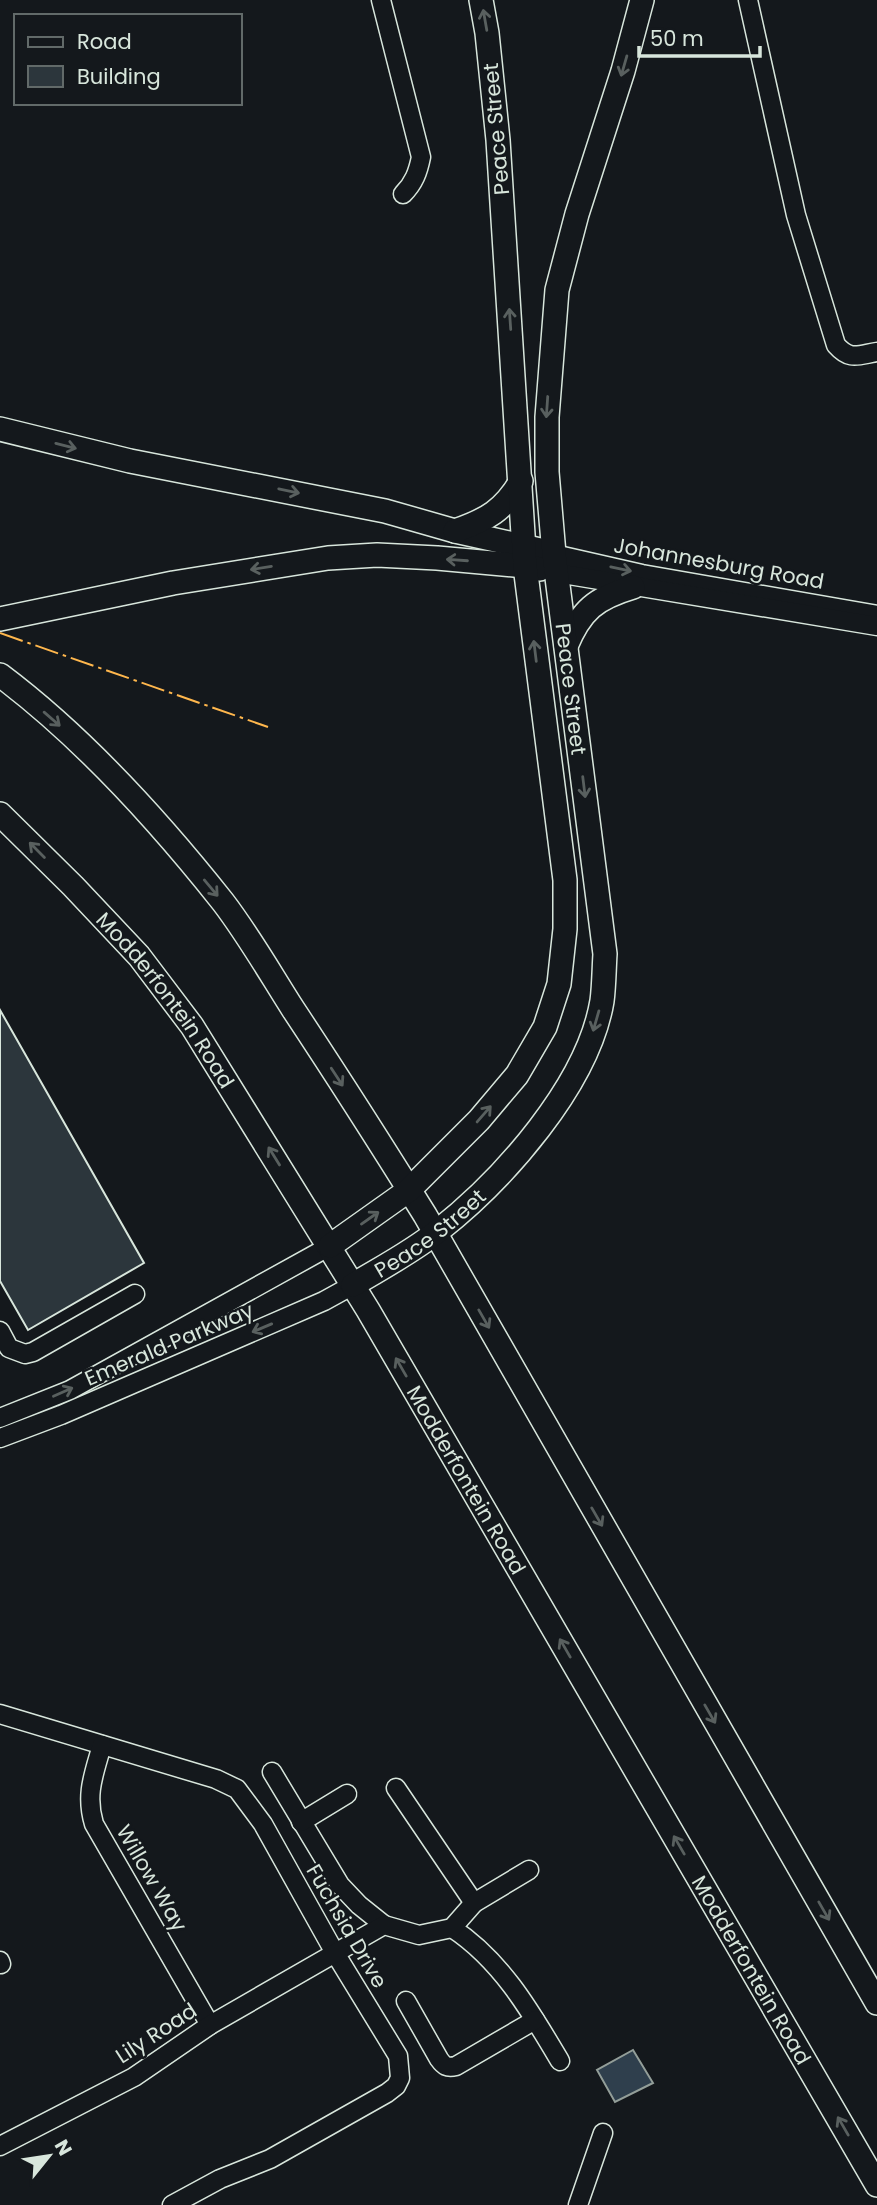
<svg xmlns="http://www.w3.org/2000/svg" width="877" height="2205" font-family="Poppins,sans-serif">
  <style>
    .water { fill: #2f3f4d; stroke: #939e99; stroke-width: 2 }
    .building { fill: #2c363c; stroke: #d8e6dc; stroke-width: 2 }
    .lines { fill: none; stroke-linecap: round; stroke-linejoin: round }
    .minor-casing { stroke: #d8e6dc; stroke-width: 21 }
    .major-casing { stroke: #d8e6dc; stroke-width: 26 }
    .minor { stroke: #14181c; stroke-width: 18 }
    .major { stroke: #14181c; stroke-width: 23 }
    .power { stroke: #ffb74d; stroke-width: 2; stroke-dasharray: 24 5 3.5 5; stroke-linecap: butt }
    .oneway { stroke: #59605f }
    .labels { text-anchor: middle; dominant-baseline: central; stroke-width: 5; stroke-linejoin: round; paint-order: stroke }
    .street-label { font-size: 21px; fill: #d8e6dc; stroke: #14181c }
  </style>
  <rect width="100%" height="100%" fill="#14181c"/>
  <path class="water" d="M 633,2050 L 653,2083 L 615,2102 L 597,2070 Z"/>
  <path class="building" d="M 0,1010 L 144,1263 L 28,1330 L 0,1281 Z"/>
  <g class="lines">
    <defs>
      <g id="minor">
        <path d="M 381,0 L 421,157 C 418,172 414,183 403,194"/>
        <path d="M 748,0 L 796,215 L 836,345 C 850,361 858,355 877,352"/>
        <path d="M 554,554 L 642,574 L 877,615"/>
        <path d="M 557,573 L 877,626"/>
        <path d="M 0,1331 L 9,1348 L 25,1354 L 33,1352 L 135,1294"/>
        <path d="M 0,1418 L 70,1390 L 330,1246"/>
        <path d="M 0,1438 L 61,1415 L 324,1301 L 353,1285"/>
        <path d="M 0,1714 L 216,1779 L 237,1789 L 263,1824 L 335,1953 L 398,2056 L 400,2078 L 396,2086 L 387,2093 L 270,2159 L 220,2179 L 172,2205"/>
        <path d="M 102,1745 C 94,1774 85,1794 94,1824 L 210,2025"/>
        <path d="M 272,1772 L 340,1885 L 359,1905 L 384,1925"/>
        <path d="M 396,1788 L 474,1903"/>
        <path d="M 301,1822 L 347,1794"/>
        <path d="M 452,1928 C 501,1960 531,2012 560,2061"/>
        <path d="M 0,1961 L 1,1964"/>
        <path d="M 406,2001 L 439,2059 C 444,2066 447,2068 456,2066 L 535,2020"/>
        <path d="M 0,2146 L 134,2077 L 210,2025 L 384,1925 L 419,1935 L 452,1928 L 474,1903 L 529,1870"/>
        <path d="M 578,2205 L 603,2133"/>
      </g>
      <g id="major">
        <path d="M 0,429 L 130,461 L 385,511 L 455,531 L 540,550"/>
        <path d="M 455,531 C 487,520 504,510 521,481"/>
        <path d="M 0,619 L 173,583 L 328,558 L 377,555 L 437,558 L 525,566 L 540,569"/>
        <path d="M 566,646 C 581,610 596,598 633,587"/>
        <path d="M 0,675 C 84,738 158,820 223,902 C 249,936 270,973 293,1009 C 338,1077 382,1146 425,1215 L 877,2003"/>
        <path id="s1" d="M 0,814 L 73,886 L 139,956 L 192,1026 L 368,1310 L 877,2185"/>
        <path d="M 330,1246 L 409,1190 L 479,1120 L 517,1075 L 545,1027 L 559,984 L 565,929 L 565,880 L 525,566 L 498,140 L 487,33 L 481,0"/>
        <path id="s2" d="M 353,1285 C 381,1268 412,1252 438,1231 C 503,1180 588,1085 602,1001 C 604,986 604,969 605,954 L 554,554 L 547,472 L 547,417 L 557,290 L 577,214 L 623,71 L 642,0"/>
      </g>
    </defs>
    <use href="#minor" class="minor-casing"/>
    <use href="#major" class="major-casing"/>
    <use href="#minor" class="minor"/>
    <use href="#major" class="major"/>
    <path class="power" d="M 0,633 L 268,727"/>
  </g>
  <defs><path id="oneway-shaft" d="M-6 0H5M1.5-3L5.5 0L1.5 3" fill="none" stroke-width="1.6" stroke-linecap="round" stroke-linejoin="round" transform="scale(1.75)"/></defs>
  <g class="oneway">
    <use href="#oneway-shaft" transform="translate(485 20) rotate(-100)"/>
    <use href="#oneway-shaft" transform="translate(624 66) rotate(106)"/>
    <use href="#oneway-shaft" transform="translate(510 319) rotate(-94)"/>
    <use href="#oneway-shaft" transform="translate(547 407) rotate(94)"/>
    <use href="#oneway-shaft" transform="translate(66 446) rotate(14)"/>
    <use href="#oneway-shaft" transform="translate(289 491) rotate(12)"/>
    <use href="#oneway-shaft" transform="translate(457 560) rotate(-176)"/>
    <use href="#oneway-shaft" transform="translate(261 568) rotate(171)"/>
    <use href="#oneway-shaft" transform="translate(621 569) rotate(12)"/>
    <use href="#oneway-shaft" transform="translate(535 651) rotate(-97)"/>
    <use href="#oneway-shaft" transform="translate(52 719) rotate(41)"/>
    <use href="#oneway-shaft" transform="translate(584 787) rotate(83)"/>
    <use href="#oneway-shaft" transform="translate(37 850) rotate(-135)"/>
    <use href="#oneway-shaft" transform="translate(211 888) rotate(50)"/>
    <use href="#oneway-shaft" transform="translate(596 1021) rotate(106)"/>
    <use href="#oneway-shaft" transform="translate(337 1077) rotate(57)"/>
    <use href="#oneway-shaft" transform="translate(484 1114) rotate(-49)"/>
    <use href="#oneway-shaft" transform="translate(274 1156) rotate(-122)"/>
    <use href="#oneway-shaft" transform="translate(370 1218) rotate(-35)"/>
    <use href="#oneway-shaft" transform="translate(484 1319) rotate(60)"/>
    <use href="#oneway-shaft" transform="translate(262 1328) rotate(157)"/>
    <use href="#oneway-shaft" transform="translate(401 1367) rotate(-120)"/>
    <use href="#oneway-shaft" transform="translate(63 1392) rotate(-24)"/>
    <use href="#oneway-shaft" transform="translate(597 1517) rotate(60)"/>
    <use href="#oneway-shaft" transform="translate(565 1648) rotate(-120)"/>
    <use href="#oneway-shaft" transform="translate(710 1714) rotate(60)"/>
    <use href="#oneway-shaft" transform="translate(679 1845) rotate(-120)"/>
    <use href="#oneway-shaft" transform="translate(824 1911) rotate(60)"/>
    <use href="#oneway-shaft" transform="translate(843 2126) rotate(-120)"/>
  </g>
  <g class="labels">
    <g class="street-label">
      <text transform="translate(496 129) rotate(-95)">Peace Street</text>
      <text transform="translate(719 563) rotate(10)">Johannesburg Road</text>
      <text transform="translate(571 689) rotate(83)">Peace Street</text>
      <text stroke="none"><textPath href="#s1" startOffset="250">Modderfontein Road</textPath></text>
      <text stroke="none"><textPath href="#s2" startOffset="93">Peace Street</textPath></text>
      <text transform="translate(169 1344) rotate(-23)">Emerald Parkway</text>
      <text stroke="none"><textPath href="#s1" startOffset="817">Modderfontein Road</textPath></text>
      <text transform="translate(152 1878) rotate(60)">Willow Way</text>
      <text transform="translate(347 1926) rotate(60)">Fuchsia Drive</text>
      <text stroke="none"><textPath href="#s1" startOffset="1384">Modderfontein Road</textPath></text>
      <text transform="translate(156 2033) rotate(-33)">Lily Road</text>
    </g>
  </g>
  <rect x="14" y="14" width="228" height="91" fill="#14181c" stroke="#626a69" stroke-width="2"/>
  <rect x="28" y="37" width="35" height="10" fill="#14181c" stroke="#626a69" stroke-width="2"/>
  <text x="77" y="49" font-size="21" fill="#d8e6dc">Road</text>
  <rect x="28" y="66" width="35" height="21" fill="#2c363c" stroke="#626a69" stroke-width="2"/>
  <text x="77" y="84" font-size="21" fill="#d8e6dc">Building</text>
  <g transform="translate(49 2156) rotate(60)" stroke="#14181c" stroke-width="5" paint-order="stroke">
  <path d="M0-5L12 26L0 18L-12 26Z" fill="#d8e6dc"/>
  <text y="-10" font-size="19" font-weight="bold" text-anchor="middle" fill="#d8e6dc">N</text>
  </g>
  <path d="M639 46v10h121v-10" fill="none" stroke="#d8e6dc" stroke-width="3.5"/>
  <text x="650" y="46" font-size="21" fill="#d8e6dc" stroke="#14181c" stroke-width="5" paint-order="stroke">50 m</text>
</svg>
